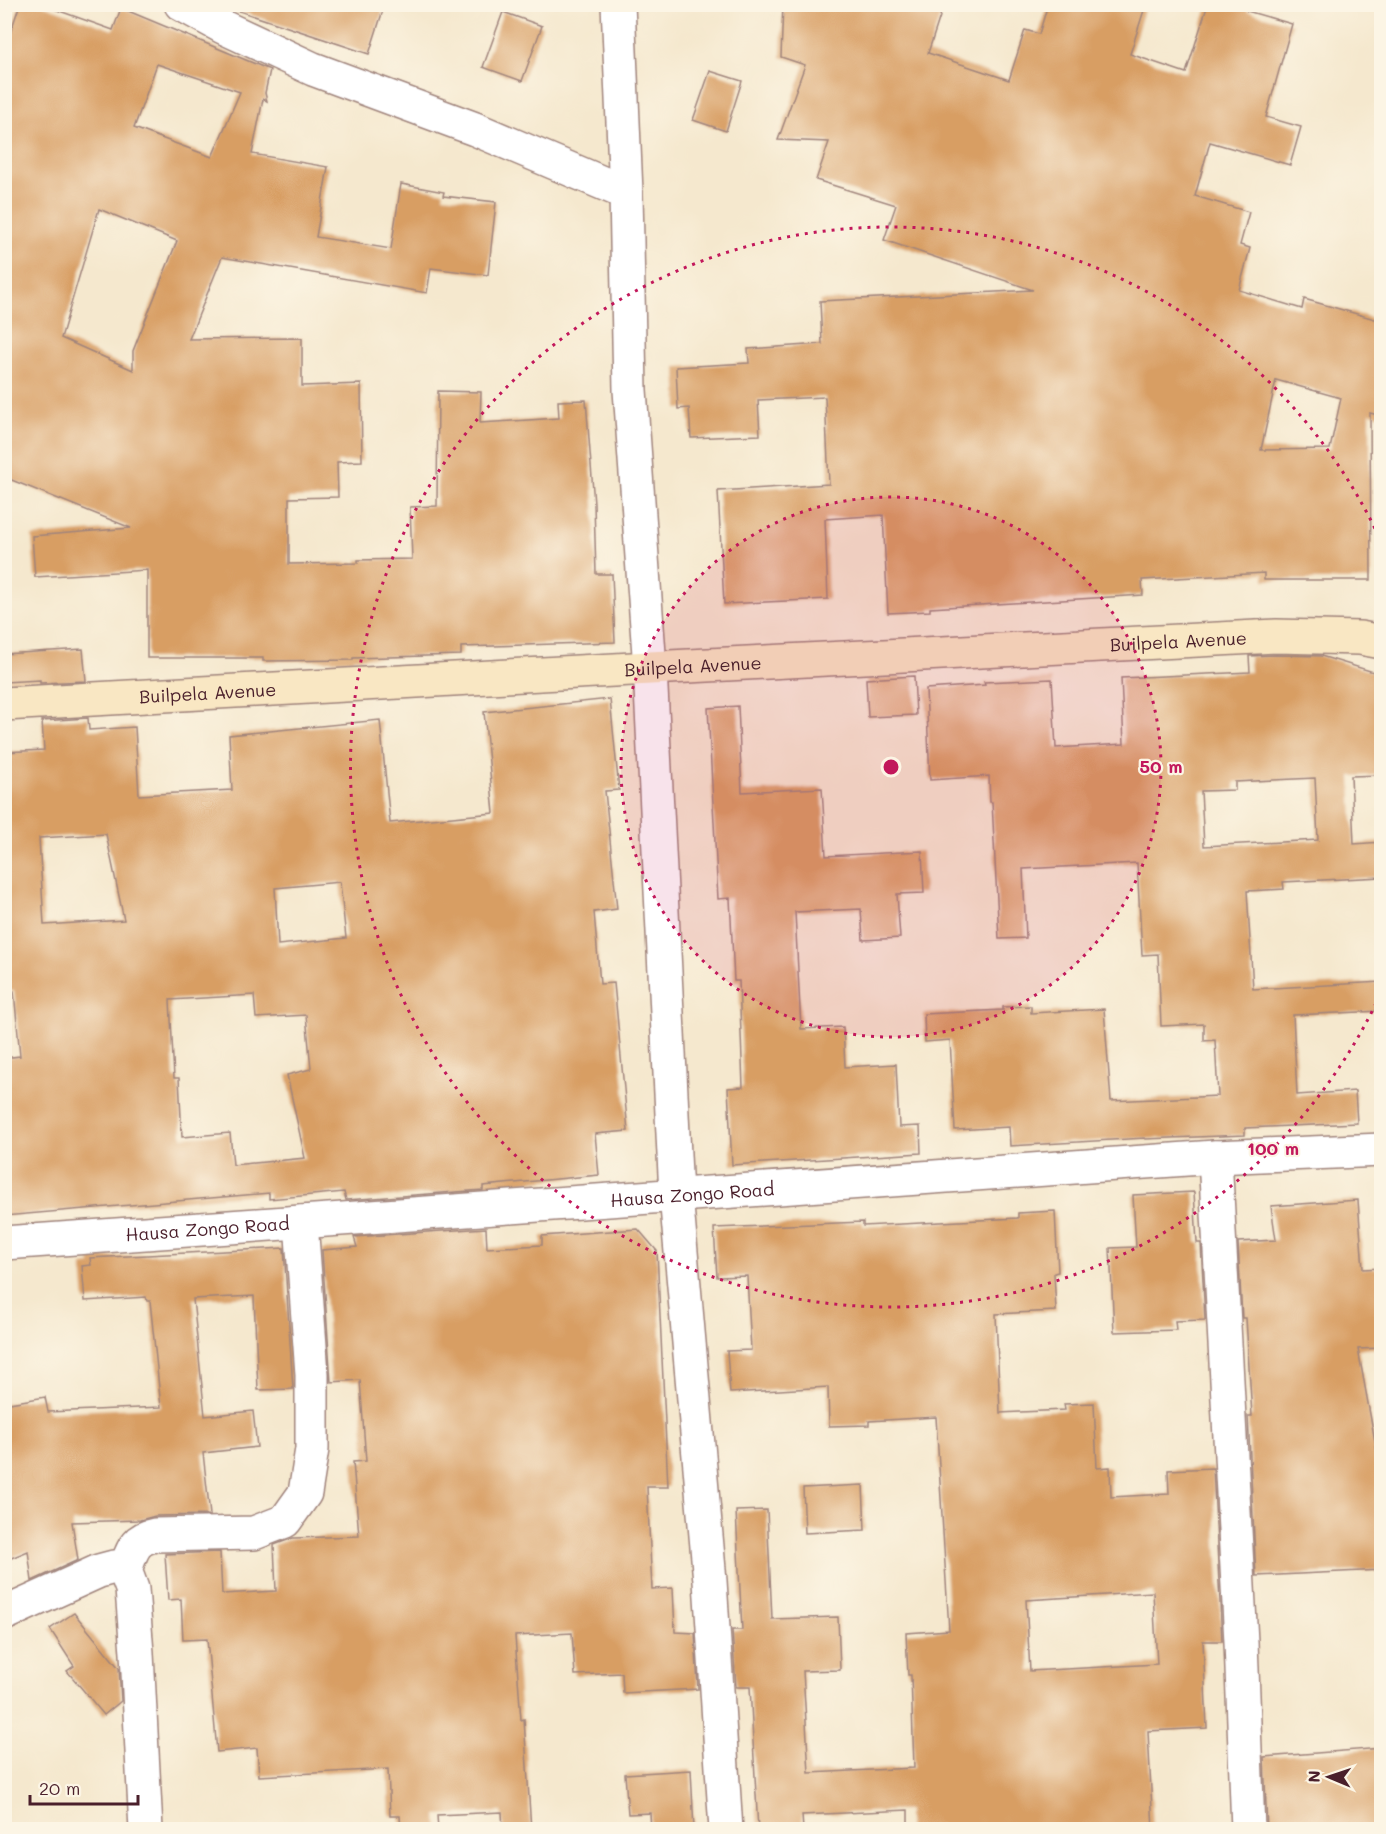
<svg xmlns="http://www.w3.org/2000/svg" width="1386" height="1834" font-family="Mali,sans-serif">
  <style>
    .building { fill: #d89e64; fill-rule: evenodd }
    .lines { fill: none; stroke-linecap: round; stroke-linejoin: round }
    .street-casing { stroke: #a0847c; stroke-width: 36 }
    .secondary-casing { stroke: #a0847c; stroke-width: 36 }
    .street { stroke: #fff; stroke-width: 33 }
    .secondary { stroke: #f9e7c3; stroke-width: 33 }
    .ring { fill: none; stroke: #c2185b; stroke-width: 3; stroke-dasharray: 3 6 }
    .labels { text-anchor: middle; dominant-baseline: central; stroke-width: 4.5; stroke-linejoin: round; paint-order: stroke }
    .street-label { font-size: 18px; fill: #4a1f2b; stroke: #fcf5e5 }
    .centre { fill: #c2185b; stroke: #fcf5e5; stroke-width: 3 }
    .ring-label { font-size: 18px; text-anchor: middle; font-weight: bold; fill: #c2185b; stroke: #fcf5e5; stroke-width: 4.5; stroke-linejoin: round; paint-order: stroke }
  </style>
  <rect width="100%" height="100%" fill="#fcf5e5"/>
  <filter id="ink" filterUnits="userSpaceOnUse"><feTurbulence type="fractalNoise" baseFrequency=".0167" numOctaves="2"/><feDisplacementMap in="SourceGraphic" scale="12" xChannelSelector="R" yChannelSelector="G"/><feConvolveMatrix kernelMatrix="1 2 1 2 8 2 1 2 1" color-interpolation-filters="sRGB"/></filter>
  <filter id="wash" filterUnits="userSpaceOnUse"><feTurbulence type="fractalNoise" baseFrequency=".008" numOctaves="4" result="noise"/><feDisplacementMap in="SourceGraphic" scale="24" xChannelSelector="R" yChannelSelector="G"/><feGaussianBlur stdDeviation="1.35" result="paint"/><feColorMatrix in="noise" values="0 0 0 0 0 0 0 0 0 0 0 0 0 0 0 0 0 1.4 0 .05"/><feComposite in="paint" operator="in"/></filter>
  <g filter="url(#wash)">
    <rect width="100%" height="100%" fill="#f5e8ce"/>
    <g id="blocks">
      <g class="building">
        <path d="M 20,4 L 40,4 L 113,30 L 121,8 L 270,70 L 265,93 L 267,101 L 263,99 L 252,154 L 328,167 L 316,237 L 391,249 L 401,184 L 444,192 L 443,196 L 496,202 L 488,275 L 431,268 L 427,293 L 222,257 L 189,339 L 302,338 L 302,386 L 361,384 L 362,461 L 337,462 L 338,497 L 289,498 L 289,564 L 358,563 L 358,560 L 412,559 L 410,507 L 437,506 L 438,391 L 481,392 L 480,423 L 559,418 L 558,401 L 586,400 L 594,504 L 596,574 L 612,574 L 615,642 L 461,647 L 461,655 L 353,658 L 353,660 L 263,661 L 263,658 L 147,658 L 147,570 L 35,577 L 32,536 L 131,528 L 4,477 L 4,51 ZM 157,64 L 240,92 L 212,157 L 134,128 ZM 99,209 L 177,241 L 133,351 L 133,370 L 61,338 Z"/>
        <path d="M 237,4 L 385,4 L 369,54 L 236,10 Z"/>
        <path d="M 783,4 L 944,4 L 928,53 L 1009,80 L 1025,30 L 1039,34 L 1048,4 L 1146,4 L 1130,54 L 1186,73 L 1208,4 L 1250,4 L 1247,11 L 1292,24 L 1266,117 L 1301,127 L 1290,165 L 1210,142 L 1195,196 L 1249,212 L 1240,245 L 1250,248 L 1239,290 L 1302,309 L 1304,299 L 1382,321 L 1382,416 L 1370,413 L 1371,580 L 1264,580 L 1264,573 L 1142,580 L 1143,595 L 930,608 L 930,611 L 888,613 L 883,515 L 825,519 L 828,599 L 724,604 L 718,491 L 829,484 L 825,397 L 758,400 L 760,435 L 691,438 L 689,408 L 678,409 L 676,367 L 749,363 L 748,349 L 822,344 L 820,301 L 1033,290 L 884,240 L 896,205 L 816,180 L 829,142 L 778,140 L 805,65 L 781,57 ZM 1276,380 L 1341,398 L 1330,449 L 1261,450 Z"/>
        <path d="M 503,12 L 542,26 L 522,81 L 483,67 Z"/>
        <path d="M 710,71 L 742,81 L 726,131 L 693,120 Z"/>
        <path d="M 83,649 L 86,681 L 40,683 L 40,680 L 4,682 L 4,654 Z"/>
        <path d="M 1276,655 L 1321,656 L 1377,673 L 1382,775 L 1351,776 L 1354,844 L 1382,842 L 1382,877 L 1283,882 L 1284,889 L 1247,891 L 1253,989 L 1382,982 L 1382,1011 L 1293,1015 L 1297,1095 L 1355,1091 L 1357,1123 L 1245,1128 L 1245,1135 L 1145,1139 L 1145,1138 L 1010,1146 L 1009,1127 L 955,1130 L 950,1040 L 925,1042 L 924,1014 L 1003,1010 L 1003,1007 L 1031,1006 L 1031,1013 L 1104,1009 L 1111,1101 L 1218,1096 L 1215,1040 L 1204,1041 L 1204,1024 L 1161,1026 L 1158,954 L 1142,955 L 1137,863 L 1023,869 L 1026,938 L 999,939 L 992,802 L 990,802 L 989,776 L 930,780 L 926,689 L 985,685 L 984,682 L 1052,679 L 1056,748 L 1124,744 L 1121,678 L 1250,672 L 1249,656 ZM 1315,778 L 1318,840 L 1204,846 L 1201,791 L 1235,790 L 1235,782 Z"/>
        <path d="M 914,676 L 916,715 L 868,717 L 866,679 Z"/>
        <path d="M 610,699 L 619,790 L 605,791 L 617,909 L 594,912 L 600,984 L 614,983 L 628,1131 L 595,1134 L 599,1175 L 483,1186 L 483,1190 L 346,1200 L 344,1192 L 269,1199 L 269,1193 L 4,1216 L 4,1058 L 20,1056 L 14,991 L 4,992 L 4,752 L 44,750 L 42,721 L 88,718 L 89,730 L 135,727 L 139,795 L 232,790 L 229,735 L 380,720 L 390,823 L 494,813 L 484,712 ZM 106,834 L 124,920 L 44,925 L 39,838 ZM 340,882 L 346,938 L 278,945 L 275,888 ZM 254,995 L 256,1018 L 306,1015 L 311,1069 L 287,1075 L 305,1158 L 233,1165 L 230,1133 L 182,1137 L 179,1078 L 174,1078 L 170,1000 Z"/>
        <path d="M 738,706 L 742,792 L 822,788 L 826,856 L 922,851 L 924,893 L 897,894 L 900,938 L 863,940 L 861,909 L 795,912 L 801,1029 L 843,1027 L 845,1067 L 896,1064 L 899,1127 L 920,1126 L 921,1153 L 732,1165 L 728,1088 L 743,1087 L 739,981 L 734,981 L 730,898 L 718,899 L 708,708 Z"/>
        <path d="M 1194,1192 L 1197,1243 L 1201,1243 L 1205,1320 L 1175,1321 L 1176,1330 L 1114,1332 L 1110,1248 L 1136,1247 L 1133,1195 Z"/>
        <path d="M 1358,1200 L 1363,1269 L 1382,1268 L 1382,1348 L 1358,1349 L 1378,1458 L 1382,1458 L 1382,1570 L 1256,1576 L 1248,1416 L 1252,1416 L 1246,1318 L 1242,1318 L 1238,1242 L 1276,1240 L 1271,1206 Z"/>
        <path d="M 1055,1211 L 1058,1272 L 1054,1273 L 1056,1311 L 996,1314 L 1000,1413 L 1065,1410 L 1064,1404 L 1094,1403 L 1097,1468 L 1110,1467 L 1111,1497 L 1169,1494 L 1168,1470 L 1213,1468 L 1222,1641 L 1203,1641 L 1207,1728 L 1148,1731 L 1153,1830 L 908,1830 L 908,1810 L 802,1815 L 803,1830 L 758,1830 L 750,1687 L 736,1687 L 732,1630 L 742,1630 L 736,1511 L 767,1510 L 772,1619 L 838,1617 L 840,1670 L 803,1671 L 809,1773 L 914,1768 L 911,1675 L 908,1675 L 906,1633 L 949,1630 L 936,1417 L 869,1421 L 869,1425 L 829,1426 L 828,1387 L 730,1393 L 727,1351 L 751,1350 L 747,1276 L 717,1277 L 714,1228 L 863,1222 L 863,1226 L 1018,1218 L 1018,1213 ZM 1153,1592 L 1157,1664 L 1030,1671 L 1026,1600 Z"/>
        <path d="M 486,1228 L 487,1248 L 542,1245 L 542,1236 L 638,1229 L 657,1251 L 668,1487 L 647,1487 L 652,1589 L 673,1588 L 675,1632 L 695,1633 L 698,1689 L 623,1693 L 622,1673 L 575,1675 L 572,1633 L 515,1636 L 521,1720 L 524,1719 L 531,1830 L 503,1830 L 502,1812 L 437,1815 L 438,1830 L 401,1830 L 400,1816 L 390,1816 L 388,1769 L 259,1776 L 257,1748 L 217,1752 L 207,1639 L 183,1640 L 181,1599 L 168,1600 L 165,1554 L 220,1552 L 222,1594 L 276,1591 L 274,1545 L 293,1538 L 359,1536 L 353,1462 L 366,1461 L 360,1380 L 331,1382 L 322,1250 L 357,1247 L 354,1237 Z"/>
        <path d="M 284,1248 L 293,1389 L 258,1390 L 254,1296 L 193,1299 L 205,1416 L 253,1411 L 257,1447 L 203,1453 L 210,1515 L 155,1516 L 140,1520 L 72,1522 L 78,1560 L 32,1581 L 28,1551 L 4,1561 L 4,1404 L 45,1397 L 48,1412 L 161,1407 L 150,1301 L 147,1301 L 146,1297 L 85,1301 L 82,1266 L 91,1265 L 90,1258 Z"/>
        <path d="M 863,1485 L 865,1530 L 805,1533 L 803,1488 Z"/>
        <path d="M 74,1613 L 119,1668 L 121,1701 L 104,1715 L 67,1671 L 74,1666 L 50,1629 Z"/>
        <path d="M 1382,1748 L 1382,1830 L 1267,1830 L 1264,1757 Z"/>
        <path d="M 691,1770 L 694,1830 L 651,1830 L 650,1813 L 628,1814 L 625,1774 Z"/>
      </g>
    </g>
  </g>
  <g filter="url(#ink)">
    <use href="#blocks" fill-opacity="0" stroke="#a0847c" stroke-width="1.5"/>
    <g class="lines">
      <defs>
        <g id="street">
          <path d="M 181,4 L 223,27 L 313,69 L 475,129 L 626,193"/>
          <path d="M 618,4 L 626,193 L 630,390 L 650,668 L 676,1195 L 710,1581 L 726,1830"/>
          <path d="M 1215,1157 L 1241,1642 L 1248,1830"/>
          <path id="s1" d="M 4,1243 L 1215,1157 L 1382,1150"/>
          <path d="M 4,1614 L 99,1571 L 114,1567 L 125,1570"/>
          <path d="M 146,1830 L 137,1653 L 132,1589 L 125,1570 C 132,1552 133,1539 155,1535 L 254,1533 L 285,1521 L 305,1493 L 312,1449 L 312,1374 L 301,1222"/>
        </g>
        <g id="secondary">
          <path id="s2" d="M 4,704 L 650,668 L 1276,636 L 1360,638 L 1382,642"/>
        </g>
      </defs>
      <use href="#street" class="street-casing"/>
      <use href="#secondary" class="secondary-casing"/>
      <use href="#street" class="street"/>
      <use href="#secondary" class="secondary"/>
    </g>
  </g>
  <circle cx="891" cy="767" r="270" fill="#c2185b" fill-opacity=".12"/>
  <g class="ring">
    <circle cx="891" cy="767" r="270"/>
    <path d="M1380 995A540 540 0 1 1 1380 539"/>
  </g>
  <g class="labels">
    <g class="street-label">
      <text stroke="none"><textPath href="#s2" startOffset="1176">Builpela Avenue</textPath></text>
      <text stroke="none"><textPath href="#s2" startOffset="690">Builpela Avenue</textPath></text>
      <text stroke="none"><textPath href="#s2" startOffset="204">Builpela Avenue</textPath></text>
      <text stroke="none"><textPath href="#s1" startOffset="690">Hausa Zongo Road</textPath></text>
      <text stroke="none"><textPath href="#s1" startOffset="204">Hausa Zongo Road</textPath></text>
    </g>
  </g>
  <circle cx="891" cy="767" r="9" class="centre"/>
  <g class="ring-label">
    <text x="1161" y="773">50 m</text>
    <text x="1273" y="1155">100 m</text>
  </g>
  <rect width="1386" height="1834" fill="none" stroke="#fcf5e5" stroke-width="24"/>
  <g transform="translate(1329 1777) rotate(272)" stroke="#fcf5e5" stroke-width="4.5" paint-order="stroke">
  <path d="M0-4.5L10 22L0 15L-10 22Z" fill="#4a1f2b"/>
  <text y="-9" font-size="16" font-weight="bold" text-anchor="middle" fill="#4a1f2b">N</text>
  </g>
  <path d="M30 1795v9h108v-9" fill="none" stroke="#4a1f2b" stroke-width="3"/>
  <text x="39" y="1795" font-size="18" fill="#4a1f2b" stroke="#fcf5e5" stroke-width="4.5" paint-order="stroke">20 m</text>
</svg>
